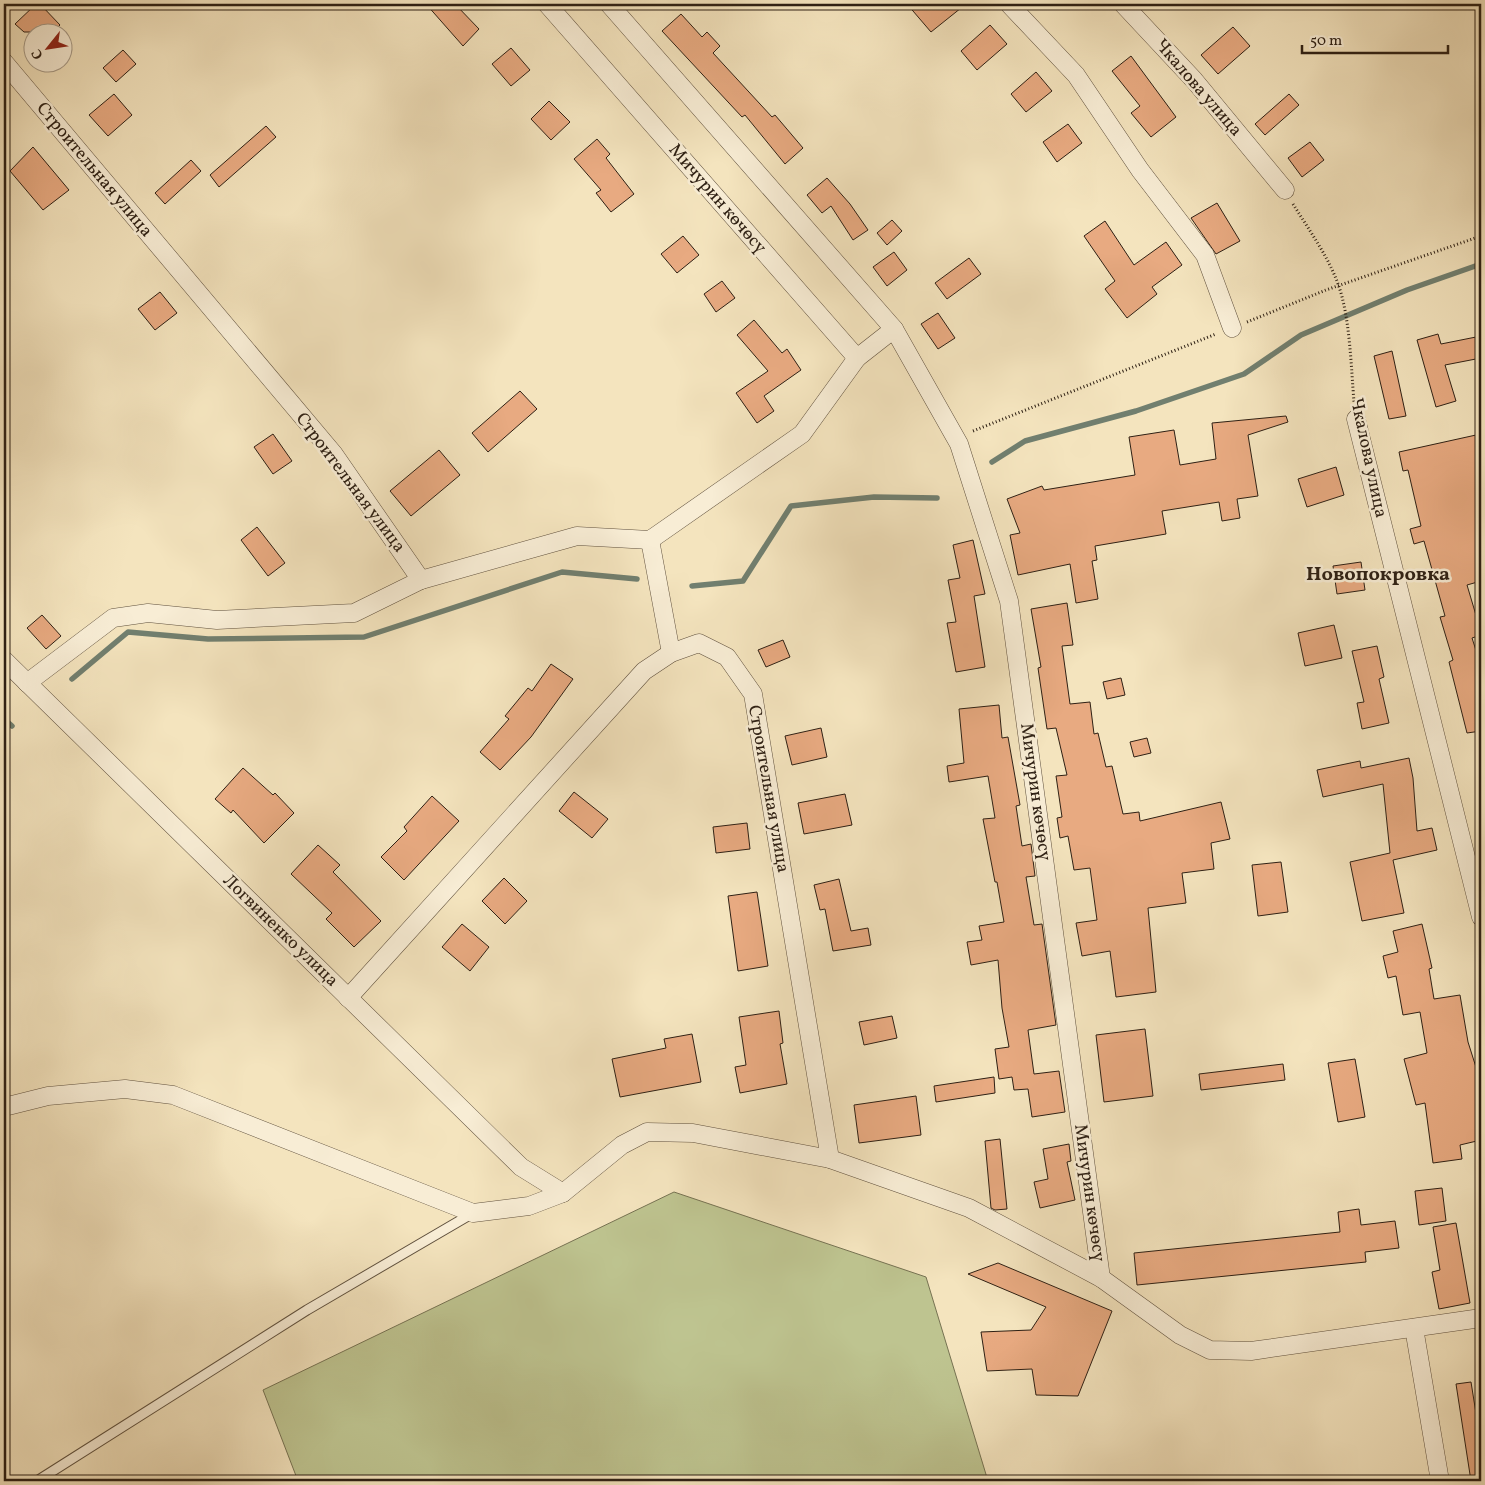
<svg xmlns="http://www.w3.org/2000/svg" width="1485" height="1485" font-family="Vollkorn,serif">
  <style>
    .green { fill: #bec490; stroke: #767252 }
    .lines { fill: none; stroke-linecap: round; stroke-linejoin: round }
    .stream { stroke: #717f6f; stroke-width: 5.5 }
    .building { fill: #e8aa81; stroke: #2e2014 }
    .service-casing { stroke: #60513e; stroke-width: 11 }
    .minor-casing { stroke: #60513e; stroke-width: 19 }
    .path { stroke: #2e2014; stroke-width: 3; stroke-dasharray: 1 2.5; stroke-linecap: butt }
    .service { stroke: #f8edd5; stroke-width: 9 }
    .minor { stroke: #f8edd5; stroke-width: 18 }
    .labels { text-anchor: middle; dominant-baseline: central; stroke-width: 5; stroke-linejoin: round; paint-order: stroke }
    .street-label { font-size: 18px; fill: #2e2014; stroke: #f8edd5 }
    .quarter-label { font-size: 20px; font-weight: bold; fill: #2e2014; stroke: #f8edd5 }
  </style>
  <rect width="100%" height="100%" fill="#f4e4be"/>
  <filter id="stains"><feTurbulence type="fractalNoise" baseFrequency=".004" numOctaves="4"/><feColorMatrix values="0 0 0 0 .2 0 0 0 0 .09 0 0 0 0 .02 0 0 0 .5 -.17"/></filter>
  <radialGradient id="worn" r=".72"><stop offset=".6" stop-color="#630" stop-opacity="0"/><stop offset="1" stop-color="#630" stop-opacity=".3"/></radialGradient>
  <path class="green" d="M 674,1192 L 926,1277 L 988,1481 L 298,1481 L 263,1390 Z"/>
  <g class="lines">
    <g class="stream">
      <path d="M 992,462 L 1025,441 L 1136,411 L 1244,374 L 1301,335 L 1407,290 L 1481,264"/>
      <path d="M 692,586 L 743,581 L 791,506 L 874,497 L 937,498"/>
      <path d="M 72,679 L 128,632 L 208,639 L 364,637 L 562,572 L 637,579"/>
      <path d="M 4,719 L 12,726"/>
    </g>
  </g>
  <g class="building">
    <path d="M 36,4 L 40,4 L 60,25 L 53,32 L 24,32 L 15,24 Z"/>
    <path d="M 426,4 L 455,4 L 479,29 L 463,46 Z"/>
    <path d="M 907,4 L 966,4 L 931,32 Z"/>
    <path d="M 681,14 L 702,37 L 707,32 L 720,46 L 713,53 L 772,117 L 775,115 L 803,148 L 785,164 L 745,115 L 742,117 L 662,31 Z"/>
    <path d="M 990,25 L 1007,44 L 977,70 L 961,51 Z"/>
    <path d="M 1233,27 L 1250,46 L 1218,74 L 1201,55 Z"/>
    <path d="M 511,48 L 530,70 L 511,86 L 492,64 Z"/>
    <path d="M 123,50 L 136,64 L 116,82 L 103,68 Z"/>
    <path d="M 1131,56 L 1176,117 L 1151,137 L 1131,113 L 1140,106 L 1112,71 Z"/>
    <path d="M 1036,72 L 1052,91 L 1026,112 L 1011,94 Z"/>
    <path d="M 114,94 L 132,115 L 108,136 L 89,115 Z"/>
    <path d="M 1289,94 L 1299,105 L 1265,135 L 1255,124 Z"/>
    <path d="M 549,101 L 570,122 L 551,140 L 531,119 Z"/>
    <path d="M 1068,124 L 1082,143 L 1057,162 L 1043,142 Z"/>
    <path d="M 266,126 L 276,137 L 219,187 L 210,175 Z"/>
    <path d="M 597,139 L 610,154 L 606,158 L 634,194 L 611,212 L 596,193 L 601,190 L 574,159 Z"/>
    <path d="M 1310,142 L 1324,160 L 1302,177 L 1288,158 Z"/>
    <path d="M 33,147 L 69,190 L 43,210 L 10,171 Z"/>
    <path d="M 191,160 L 201,171 L 165,204 L 155,193 Z"/>
    <path d="M 827,178 L 850,204 L 868,230 L 853,240 L 831,206 L 822,213 L 807,195 Z"/>
    <path d="M 1217,203 L 1240,241 L 1216,254 L 1191,218 Z"/>
    <path d="M 892,220 L 902,231 L 887,245 L 877,233 Z"/>
    <path d="M 1105,221 L 1134,265 L 1166,242 L 1182,265 L 1152,287 L 1157,294 L 1127,318 L 1105,289 L 1115,281 L 1084,236 Z"/>
    <path d="M 683,236 L 699,255 L 677,273 L 661,254 Z"/>
    <path d="M 894,252 L 907,270 L 887,286 L 873,267 Z"/>
    <path d="M 969,258 L 981,274 L 947,299 L 935,283 Z"/>
    <path d="M 722,281 L 735,298 L 716,312 L 704,294 Z"/>
    <path d="M 160,292 L 177,313 L 155,330 L 138,309 Z"/>
    <path d="M 938,313 L 955,338 L 938,349 L 921,324 Z"/>
    <path d="M 754,320 L 782,353 L 787,349 L 801,370 L 764,396 L 774,411 L 757,423 L 736,393 L 768,371 L 737,335 Z"/>
    <path d="M 1438,334 L 1441,344 L 1481,336 L 1481,358 L 1445,365 L 1456,401 L 1436,407 L 1417,340 Z"/>
    <path d="M 1392,351 L 1406,416 L 1389,419 L 1374,356 Z"/>
    <path d="M 520,391 L 537,409 L 488,452 L 472,433 Z"/>
    <path d="M 1286,416 L 1288,422 L 1248,435 L 1258,496 L 1237,499 L 1240,518 L 1222,521 L 1219,502 L 1162,511 L 1166,534 L 1095,546 L 1097,560 L 1092,561 L 1098,599 L 1076,603 L 1070,564 L 1018,575 L 1010,535 L 1020,533 L 1007,499 L 1042,486 L 1044,490 L 1135,475 L 1129,437 L 1174,430 L 1180,465 L 1216,459 L 1212,423 Z"/>
    <path d="M 273,434 L 292,461 L 273,474 L 254,447 Z"/>
    <path d="M 1476,435 L 1481,458 L 1481,581 L 1467,585 L 1481,632 L 1481,635 L 1472,638 L 1481,666 L 1481,731 L 1467,733 L 1449,662 L 1453,660 L 1440,617 L 1445,616 L 1424,541 L 1414,544 L 1410,529 L 1421,526 L 1408,470 L 1403,471 L 1399,452 Z"/>
    <path d="M 439,450 L 460,475 L 411,516 L 390,491 Z"/>
    <path d="M 1336,467 L 1344,495 L 1307,507 L 1298,479 Z"/>
    <path d="M 257,527 L 285,563 L 268,576 L 241,540 Z"/>
    <path d="M 973,540 L 985,594 L 974,596 L 985,667 L 956,672 L 947,623 L 956,622 L 948,580 L 960,578 L 953,545 Z"/>
    <path d="M 1361,562 L 1365,590 L 1337,594 L 1333,566 Z"/>
    <path d="M 1067,603 L 1073,645 L 1062,646 L 1070,704 L 1090,702 L 1094,734 L 1098,733 L 1106,767 L 1112,766 L 1123,814 L 1139,812 L 1140,821 L 1221,802 L 1230,839 L 1211,843 L 1214,869 L 1182,873 L 1186,903 L 1148,908 L 1156,992 L 1116,997 L 1110,951 L 1082,956 L 1076,923 L 1097,920 L 1090,868 L 1074,870 L 1068,836 L 1060,838 L 1057,818 L 1062,817 L 1056,776 L 1067,775 L 1056,728 L 1047,729 L 1038,668 L 1041,667 L 1031,609 Z"/>
    <path d="M 42,615 L 61,636 L 46,649 L 27,628 Z"/>
    <path d="M 1334,625 L 1342,658 L 1305,666 L 1298,633 Z"/>
    <path d="M 783,640 L 790,657 L 766,667 L 758,650 Z"/>
    <path d="M 1377,646 L 1384,677 L 1379,679 L 1389,723 L 1362,729 L 1357,703 L 1364,702 L 1352,651 Z"/>
    <path d="M 551,664 L 573,679 L 531,737 L 500,770 L 480,752 L 509,719 L 505,716 L 528,688 L 532,691 Z"/>
    <path d="M 1121,678 L 1125,695 L 1107,699 L 1103,682 Z"/>
    <path d="M 999,705 L 1002,738 L 1008,737 L 1020,805 L 1016,806 L 1022,846 L 1031,844 L 1035,876 L 1026,877 L 1034,925 L 1042,924 L 1056,1025 L 1028,1030 L 1034,1074 L 1059,1071 L 1065,1112 L 1032,1117 L 1028,1089 L 1014,1090 L 1012,1077 L 999,1079 L 995,1049 L 1009,1047 L 1002,1008 L 998,960 L 971,965 L 967,942 L 982,940 L 979,926 L 1004,922 L 997,882 L 995,882 L 983,819 L 995,818 L 988,776 L 949,782 L 947,766 L 964,763 L 959,709 Z"/>
    <path d="M 821,728 L 827,757 L 792,765 L 785,736 Z"/>
    <path d="M 1147,738 L 1151,753 L 1134,757 L 1130,742 Z"/>
    <path d="M 1409,758 L 1413,778 L 1417,831 L 1432,828 L 1437,850 L 1393,860 L 1404,913 L 1362,921 L 1350,862 L 1390,853 L 1383,784 L 1323,797 L 1317,770 L 1360,761 L 1361,768 Z"/>
    <path d="M 243,768 L 273,795 L 275,793 L 294,813 L 264,843 L 233,810 L 231,813 L 215,799 Z"/>
    <path d="M 574,792 L 608,819 L 592,838 L 559,811 Z"/>
    <path d="M 845,794 L 852,825 L 804,834 L 798,803 Z"/>
    <path d="M 432,796 L 459,821 L 404,880 L 381,857 L 407,831 L 404,827 Z"/>
    <path d="M 747,823 L 750,849 L 716,853 L 713,827 Z"/>
    <path d="M 318,845 L 340,865 L 333,872 L 381,921 L 354,947 L 326,919 L 332,913 L 291,874 Z"/>
    <path d="M 1281,862 L 1288,912 L 1258,916 L 1252,865 Z"/>
    <path d="M 504,878 L 527,901 L 505,924 L 482,901 Z"/>
    <path d="M 839,879 L 851,931 L 868,928 L 871,945 L 833,951 L 825,909 L 820,910 L 814,885 Z"/>
    <path d="M 757,892 L 768,966 L 738,971 L 728,896 Z"/>
    <path d="M 462,924 L 489,947 L 470,971 L 442,947 Z"/>
    <path d="M 1422,924 L 1432,968 L 1429,969 L 1434,999 L 1460,995 L 1468,1042 L 1481,1083 L 1481,1140 L 1460,1145 L 1462,1159 L 1433,1163 L 1425,1103 L 1416,1105 L 1404,1059 L 1427,1053 L 1420,1012 L 1403,1015 L 1396,976 L 1388,978 L 1383,956 L 1398,952 L 1393,931 Z"/>
    <path d="M 779,1011 L 783,1043 L 780,1044 L 787,1084 L 740,1093 L 735,1067 L 746,1065 L 739,1017 Z"/>
    <path d="M 892,1016 L 897,1038 L 864,1045 L 859,1022 Z"/>
    <path d="M 1145,1029 L 1153,1096 L 1104,1102 L 1096,1035 Z"/>
    <path d="M 692,1034 L 701,1082 L 620,1097 L 612,1059 L 666,1048 L 664,1039 Z"/>
    <path d="M 1355,1059 L 1365,1117 L 1338,1122 L 1328,1063 Z"/>
    <path d="M 1283,1064 L 1285,1080 L 1201,1090 L 1199,1074 Z"/>
    <path d="M 994,1077 L 995,1093 L 936,1102 L 934,1086 Z"/>
    <path d="M 916,1096 L 921,1135 L 859,1143 L 854,1105 Z"/>
    <path d="M 1000,1139 L 1007,1209 L 995,1210 L 991,1208 L 985,1141 Z"/>
    <path d="M 1069,1144 L 1071,1161 L 1067,1162 L 1075,1200 L 1040,1208 L 1034,1182 L 1048,1179 L 1043,1149 Z"/>
    <path d="M 1442,1188 L 1446,1221 L 1419,1225 L 1415,1191 Z"/>
    <path d="M 1359,1209 L 1361,1225 L 1395,1221 L 1399,1248 L 1365,1252 L 1366,1262 L 1137,1285 L 1134,1253 L 1340,1232 L 1338,1212 Z"/>
    <path d="M 1456,1223 L 1470,1303 L 1439,1309 L 1432,1272 L 1440,1270 L 1433,1227 Z"/>
    <path d="M 998,1263 L 1112,1311 L 1078,1396 L 1036,1395 L 1032,1369 L 987,1371 L 981,1332 L 1031,1330 L 1046,1307 L 968,1274 Z"/>
    <path d="M 1471,1382 L 1481,1445 L 1481,1481 L 1471,1481 L 1456,1384 Z"/>
  </g>
  <g class="lines">
    <defs>
      <path id="service" d="M 37,1481 L 307,1310 L 473,1213"/>
      <g id="minor">
        <path d="M 547,4 L 857,358 L 894,329 L 959,444 L 1009,601 L 1101,1278"/>
        <path d="M 609,4 L 894,329"/>
        <path d="M 1009,4 L 1076,75 L 1140,170 L 1205,255 L 1232,328"/>
        <path d="M 1123,4 L 1194,80 L 1285,190"/>
        <path d="M 4,62 L 333,453 L 421,580 L 354,613 L 217,620 L 148,613 L 113,618 L 27,683"/>
        <path d="M 1356,419 L 1481,917"/>
        <path d="M 650,540 L 671,653"/>
        <path d="M 421,580 L 577,536 L 650,540 L 802,434 L 857,358"/>
        <path d="M 4,660 L 521,1167 L 563,1193"/>
        <path d="M 348,998 L 644,671 L 671,653 L 699,643 L 727,657 L 753,694 L 830,1159"/>
        <path d="M 4,1107 L 48,1096 L 125,1089 L 173,1095 L 473,1213 L 529,1206 L 563,1193 L 622,1145 L 647,1132 L 693,1133 L 830,1159 L 969,1208 L 1101,1278 L 1180,1335 L 1210,1350 L 1251,1351 L 1481,1318"/>
        <path d="M 1414,1328 L 1440,1481"/>
      </g>
    </defs>
    <use href="#service" class="service-casing"/>
    <use href="#minor" class="minor-casing"/>
    <g class="path">
      <path d="M 1293,204 C 1309,230 1328,256 1338,284 C 1350,316 1351,367 1354,402"/>
      <path d="M 1247,322 L 1326,290 L 1481,236"/>
      <path d="M 973,431 L 1216,334"/>
    </g>
    <use href="#service" class="service"/>
    <use href="#minor" class="minor"/>
  </g>
  <g class="labels">
    <g class="street-label">
      <text transform="translate(1198 88) rotate(49)">Чкалова улица</text>
      <text transform="translate(94 170) rotate(50)">Строительная улица</text>
      <text transform="translate(717 199) rotate(49)">Мичурин көчөсү</text>
      <text transform="translate(1368 458) rotate(78)">Чкалова улица</text>
      <text transform="translate(350 483) rotate(53)">Строительная улица</text>
      <text transform="translate(768 789) rotate(80)">Строительная улица</text>
      <text transform="translate(1035 792) rotate(82)">Мичурин көчөсү</text>
      <text transform="translate(280 931) rotate(44)">Логвиненко улица</text>
      <text transform="translate(1089 1193) rotate(82)">Мичурин көчөсү</text>
    </g>
    <g class="quarter-label">
      <text x="1378" y="575">Новопокровка</text>
    </g>
  </g>
  <rect width="1485" height="1485" fill="none" stroke="#f4e4be" stroke-width="20"/>
  <rect x="5" y="5" width="1475" height="1475" fill="none" stroke="#2e2014" stroke-width="2.5"/>
  <rect x="10" y="10" width="1465" height="1465" fill="none" stroke="#2e2014"/>
  <g transform="translate(48 48) rotate(240)"><circle r="24" fill="#f8edd5" stroke="#a79b88"/>
  <path d="M0-4L9 19L0 12L-9 19Z" fill="#8f2418"/>
  <text y="-8" font-size="14" font-weight="bold" text-anchor="middle" fill="#2e2014">С</text>
  </g>
  <path d="M1302 45v8h146v-8" fill="none" stroke="#2e2014" stroke-width="2.5"/>
  <text x="1310" y="45" font-size="15" fill="#2e2014" stroke="#f8edd5" stroke-width="4" paint-order="stroke">50 m</text>
  <rect width="100%" height="100%" filter="url(#stains)"/>
  <rect width="100%" height="100%" fill="url(#worn)"/>
</svg>
